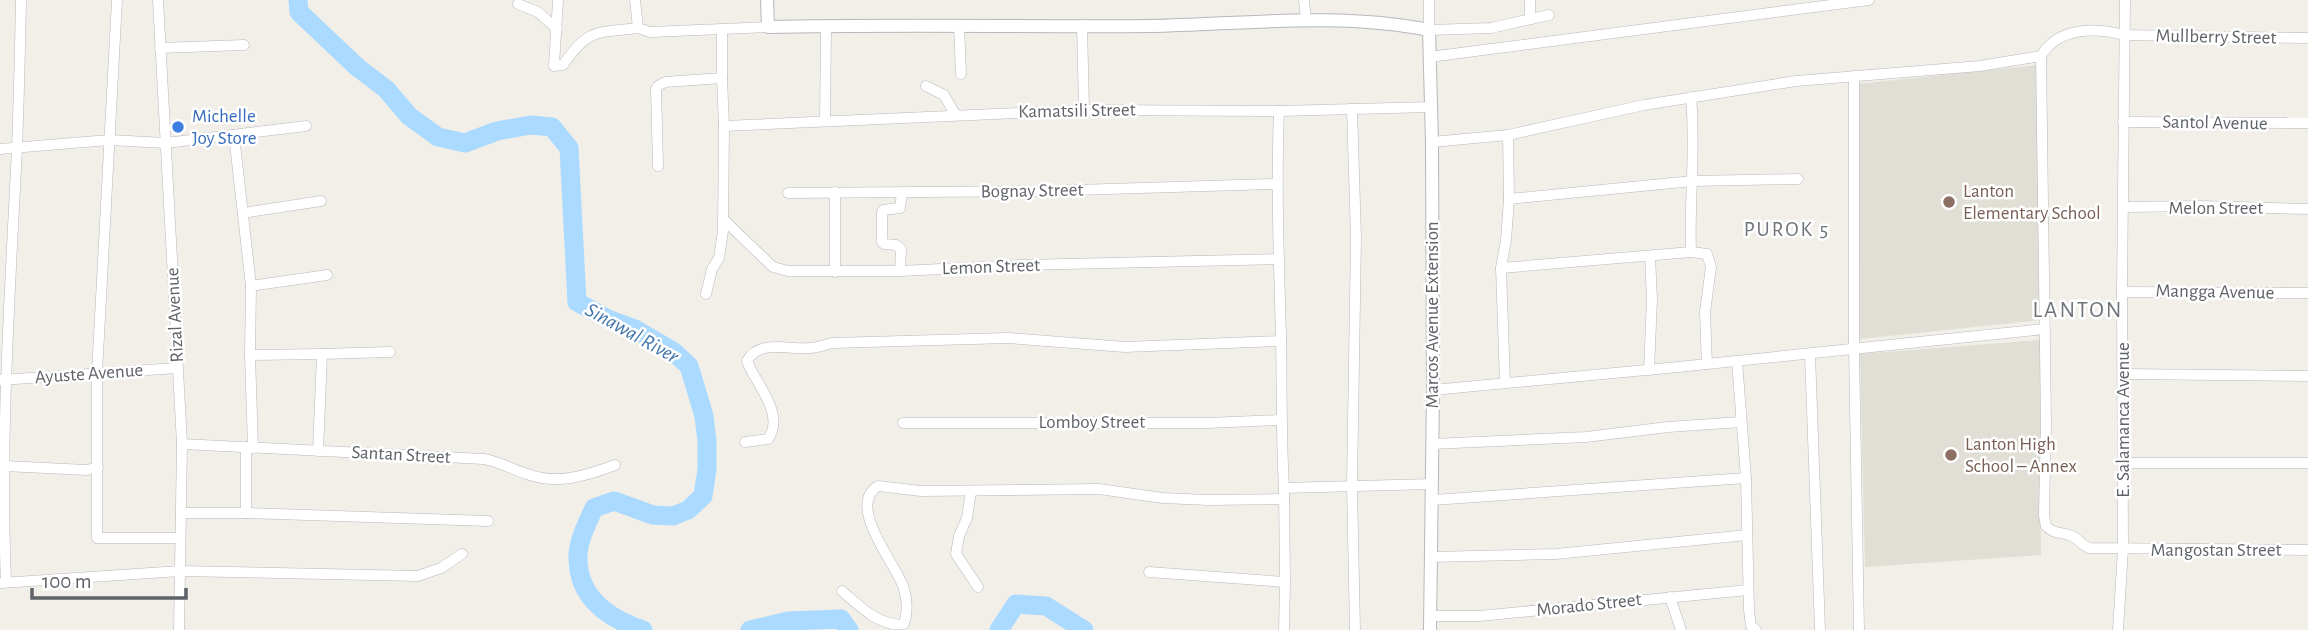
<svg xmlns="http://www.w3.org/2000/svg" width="2308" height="630" font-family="'Alegreya Sans',sans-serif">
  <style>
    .education { fill: #e1ded6 }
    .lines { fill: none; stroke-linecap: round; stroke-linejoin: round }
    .river { stroke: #aadaff; stroke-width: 19 }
    .minor-casing { stroke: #b5b8bc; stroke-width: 11 }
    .tertiary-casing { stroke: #b5b8bc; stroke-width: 14 }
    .minor { stroke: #fff; stroke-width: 10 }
    .tertiary { stroke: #fff; stroke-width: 12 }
    .shop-dot { fill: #3f7fe0; stroke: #fff; stroke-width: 2.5 }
    .education-dot { fill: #8d6e63; stroke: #fff; stroke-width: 2.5 }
    .labels { text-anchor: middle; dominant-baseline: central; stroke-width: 5; stroke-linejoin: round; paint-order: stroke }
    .street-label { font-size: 19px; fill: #5f6368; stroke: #fff }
    .shop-label { font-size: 19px; fill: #366cbe; stroke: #fff; text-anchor: start }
    .education-label { font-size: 19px; fill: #785e54; stroke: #fff; text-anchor: start }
    .neighbourhood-label { font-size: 21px; letter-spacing: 2px; fill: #70757a; stroke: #fff }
    .water-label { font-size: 21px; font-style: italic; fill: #4174aa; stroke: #fff }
    .quarter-label { font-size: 23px; letter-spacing: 2px; fill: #70757a; stroke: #fff }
  </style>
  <rect width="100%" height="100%" fill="#f1efe8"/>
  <g class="education">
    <path d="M 2038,65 L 2040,320 L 1860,339 L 1857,84 Z"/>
    <path d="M 2040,340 L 2041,555 L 1865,567 L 1860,354 Z"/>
  </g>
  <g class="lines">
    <g class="river">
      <path d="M 298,0 L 299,12 L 357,67 L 386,89 L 409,116 L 438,137 L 465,143 L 497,131 L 531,125 L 552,127 L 569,148 L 577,302 L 610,320 L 635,329 L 674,352 L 689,366 L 704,416 L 707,441 L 707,469 L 703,496 L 688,510 L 673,516 L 653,515 L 614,501 L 594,508 C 587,524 577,542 578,560 C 579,599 610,619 643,630"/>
      <path d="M 750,630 L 788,621 L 841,619 L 849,630"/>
      <path d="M 999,630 L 1016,604 L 1046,606 L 1084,630"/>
    </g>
    <defs>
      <g id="minor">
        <path d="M 117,0 L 97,373 L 97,538 L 180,538"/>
        <path d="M 158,0 L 182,444 L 179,630"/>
        <path d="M 558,0 L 554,66 L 563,65 C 588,28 597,33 638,28"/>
        <path d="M 635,0 L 638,28 L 650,32 L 768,27"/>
        <path d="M 1304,0 L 1306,20"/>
        <path d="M 1429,0 L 1429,30 L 1491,28 L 1549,15"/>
        <path d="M 518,4 L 538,12 L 557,29"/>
        <path d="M 1530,19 L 1530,0"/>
        <path d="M 959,25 L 961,74"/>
        <path d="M 1082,25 L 1084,110"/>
        <path d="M 160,48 L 244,45"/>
        <path d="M 2041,56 L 2046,423 L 2044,515 L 2046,526 C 2054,534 2060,532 2069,535 C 2078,537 2081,546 2090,548 L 2308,550"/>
        <path d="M 1429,57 L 1869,0"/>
        <path d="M 1854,76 L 1854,349 L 1859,630"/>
        <path d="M 926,86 L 944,95 L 955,114"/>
        <path d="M 1352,109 L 1356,238 L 1352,486 L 1355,630"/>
        <path d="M 1279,111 C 1276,187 1279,262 1281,337 C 1282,387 1281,437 1284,488"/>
        <path d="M 825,121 L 826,26"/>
        <path d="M 2123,122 L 2308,123"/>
        <path d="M 724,126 L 1084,110 L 1279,111 L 1431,107"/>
        <path d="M 234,135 L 251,286 L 250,355 L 253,448"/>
        <path d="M 1508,135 L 1509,199 L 1693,181 L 1798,179"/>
        <path d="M 1432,142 L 1508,135 L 1644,105 L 1796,81 L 1980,66 L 2041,56 C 2058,27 2096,27 2124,35 L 2308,38"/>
        <path d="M 0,149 L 109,140 L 166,143 L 306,126"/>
        <path d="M 658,166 L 656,89 L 658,86 L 665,82 L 722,78 L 722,30"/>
        <path d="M 788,193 L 1043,191 L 1276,184"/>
        <path d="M 2124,207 L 2201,206 L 2308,209"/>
        <path d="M 243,213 L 321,201"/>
        <path d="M 723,219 L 773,267 L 788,271 L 900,271 L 1022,265 L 1279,259"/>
        <path d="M 1691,252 L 1707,254 L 1711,267 L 1705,312 L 1707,364"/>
        <path d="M 1501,268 L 1691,252 C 1689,200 1696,149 1691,97"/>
        <path d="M 900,271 L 901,249 L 896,245 L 884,244 L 882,242 L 882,213 L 883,210 L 900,208 L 902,193"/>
        <path d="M 835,272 L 835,192"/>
        <path d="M 251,286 L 327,275"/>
        <path d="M 2122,292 L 2308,293"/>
        <path d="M 706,294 L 712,269 L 719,258 L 723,231 L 724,126 L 722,78"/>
        <path d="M 322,354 L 390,352"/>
        <path d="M 1810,354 L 1820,630"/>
        <path d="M 250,355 L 322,354 L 318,451"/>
        <path d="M 1737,361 L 1746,478 L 1749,610 L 1751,626 L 1756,630"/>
        <path d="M 1649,370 L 1652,299 L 1650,256"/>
        <path d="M 2124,374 L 2308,376"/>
        <path d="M 0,380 L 177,368"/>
        <path d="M 1505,383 L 1501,268 L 1506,240 L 1509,199"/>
        <path d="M 1433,390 L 1678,367 L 2045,329"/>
        <path d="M 903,423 L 1207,423 L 1280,420"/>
        <path d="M 745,442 L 768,439 C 786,414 755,383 747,361 C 758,339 791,350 810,348 C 817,348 825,345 832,343 L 1008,338 L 1125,347 L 1281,341"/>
        <path d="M 182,444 L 484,459 C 500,462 512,469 527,474 C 557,485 586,476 615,465"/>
        <path d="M 1432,444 L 1586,437 L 1668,427 L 1741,422"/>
        <path d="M 246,447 L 246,513"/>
        <path d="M 2123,463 L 2308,463"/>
        <path d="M 4,466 L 87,470 L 98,467"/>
        <path d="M 971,491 L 967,518 L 959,536 L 956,554 L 978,587"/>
        <path d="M 1433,500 L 1746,478"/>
        <path d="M 181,513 L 246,513 L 488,521"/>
        <path d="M 1432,557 L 1556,554 L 1747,535"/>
        <path d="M 1149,572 L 1285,582 L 1284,488 L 1432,484"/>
        <path d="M 6,582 C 0,437 10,293 17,148 C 19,99 20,49 21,0"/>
        <path d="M 1,583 L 180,571 L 418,576 L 441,568 L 462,554"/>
        <path d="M 842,591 C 858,605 881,628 904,624 C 908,612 907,598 903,586 C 895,563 846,506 878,486 L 921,491 L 1099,489 L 1163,498 L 1208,500 L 1284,499"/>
        <path d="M 1670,597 L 1681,630"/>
        <path d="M 1431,616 L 1479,616 L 1748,590"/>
        <path d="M 1284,630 L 1285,582"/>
        <path d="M 2118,630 L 2123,549 L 2122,292 L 2125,0"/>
      </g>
      <path id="tertiary" d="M 767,0 L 768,27 C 896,24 1024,27 1152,26 C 1244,24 1338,12 1429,30 L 1432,142 L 1433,390 L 1430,630"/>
    </defs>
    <use href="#minor" class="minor-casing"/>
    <use href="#tertiary" class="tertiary-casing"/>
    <use href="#minor" class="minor"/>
    <use href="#tertiary" class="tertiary"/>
  </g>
  <circle class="shop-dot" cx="178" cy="127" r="7"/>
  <g class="education-dot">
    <circle cx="1949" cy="202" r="7"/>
    <circle cx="1951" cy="455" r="7"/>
  </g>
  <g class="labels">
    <g class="street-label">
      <text transform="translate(2216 37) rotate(1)">Mullberry Street</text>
      <text transform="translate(1077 111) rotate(-1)">Kamatsili Street</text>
      <text transform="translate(2215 123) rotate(1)">Santol Avenue</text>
      <text transform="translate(1032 191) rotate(-1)">Bognay Street</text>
      <text x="2216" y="208">Melon Street</text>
      <text transform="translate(991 267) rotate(-2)">Lemon Street</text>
      <text transform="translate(2215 292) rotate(1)">Mangga Avenue</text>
      <text transform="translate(175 315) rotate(-93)">Rizal Avenue</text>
      <text transform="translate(1432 315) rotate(-90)">Marcos Avenue Extension</text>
      <text transform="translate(89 374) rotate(-4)">Ayuste Avenue</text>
      <text transform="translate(2123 420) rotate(-90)">E. Salamanca Avenue</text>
      <text x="1092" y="422">Lomboy Street</text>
      <text transform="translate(401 455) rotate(3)">Santan Street</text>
      <text x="2216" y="550">Mangostan Street</text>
      <text transform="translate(1589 605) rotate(-6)">Morado Street</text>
    </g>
    <g class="shop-label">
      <text x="192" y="116">Michelle<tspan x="192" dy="22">Joy Store</tspan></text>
    </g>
    <g class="education-label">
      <text x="1963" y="191">Lanton<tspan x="1963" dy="22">Elementary School</tspan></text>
      <text x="1965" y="444">Lanton High<tspan x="1965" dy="22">School – Annex</tspan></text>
    </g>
    <g class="neighbourhood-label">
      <text x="1787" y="229">PUROK 5</text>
    </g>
    <g class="water-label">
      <text transform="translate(632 333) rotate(29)">Sinawal River</text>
    </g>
    <g class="quarter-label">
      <text x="2078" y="310">LANTON</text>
    </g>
  </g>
  <path d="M32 588v10h154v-10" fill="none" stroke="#5f6368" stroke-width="3.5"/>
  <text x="42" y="588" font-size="21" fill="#5f6368" stroke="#ffffff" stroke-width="5" paint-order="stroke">100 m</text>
</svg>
